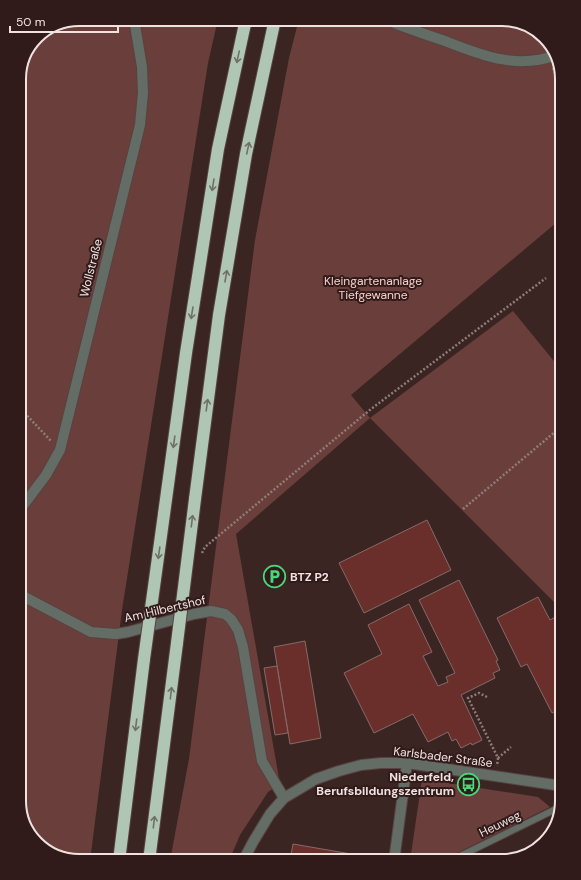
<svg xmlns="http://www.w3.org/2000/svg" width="581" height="880" font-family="'DM Sans',sans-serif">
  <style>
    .green { fill: #6a3e3a }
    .building { fill: #6a2e2b; stroke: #856b68 }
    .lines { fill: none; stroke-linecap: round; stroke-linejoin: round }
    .service-casing { stroke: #584341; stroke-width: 8 }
    .minor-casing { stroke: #584341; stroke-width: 12 }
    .tertiary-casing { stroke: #584341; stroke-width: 12 }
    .motorway-casing { stroke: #584341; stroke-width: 14 }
    .path { stroke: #8f7c7a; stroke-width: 2.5; stroke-dasharray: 2 2; stroke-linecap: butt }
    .service { stroke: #636c65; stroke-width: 6 }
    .minor { stroke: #636c65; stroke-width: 10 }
    .tertiary { stroke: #636c65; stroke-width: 10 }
    .motorway { stroke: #b0c6b4; stroke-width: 12 }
    .motorway-bridge-casing { stroke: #584341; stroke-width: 14; stroke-linecap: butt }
    .motorway-bridge { stroke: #b0c6b4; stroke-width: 12 }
    .oneway { stroke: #707067 }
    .labels { text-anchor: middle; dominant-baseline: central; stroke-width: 4; stroke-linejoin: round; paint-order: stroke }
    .street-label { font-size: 12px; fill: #f1e2e0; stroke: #301b1a }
    .park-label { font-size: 12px; fill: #f7ceca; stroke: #301b1a }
    .poi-label { font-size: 12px; font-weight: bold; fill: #f1e2e0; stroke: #301b1a; text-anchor: start }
    .rim { fill: none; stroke: #f1e2e0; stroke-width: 2 }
  </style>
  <rect width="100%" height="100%" fill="#3b2523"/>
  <g class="green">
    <path d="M 79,19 L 218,19 L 208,63 L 122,610 L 90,861 L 75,861 L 49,853 L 27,831 L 19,801 L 19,448 L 22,445 L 19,442 L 19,75 L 37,36 Z"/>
    <path d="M 299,19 L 506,19 L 532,27 L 554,49 L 562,79 L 562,218 L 351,395 L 370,418 L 513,311 L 562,371 L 562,600 L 557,605 L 370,418 L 236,534 L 280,784 L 268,792 L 240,835 L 229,861 L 170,861 L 189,759 L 255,240 L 289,58 Z"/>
    <path d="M 422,779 L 538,797 L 550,807 L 441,861 L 410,861 Z"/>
  </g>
  <g class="building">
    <path d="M 427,520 L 451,570 L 364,613 L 339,563 Z"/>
    <path d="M 459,580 L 498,660 L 496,661 L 500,670 L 493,673 L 495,678 L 461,695 L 482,740 L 472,745 L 471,743 L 461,748 L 456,739 L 452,741 L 448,732 L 428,742 L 413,714 L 374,733 L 344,673 L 382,654 L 368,625 L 409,604 L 432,652 L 423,656 L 438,686 L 448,682 L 446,677 L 455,673 L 419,600 Z"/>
    <path d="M 538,597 L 550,620 L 562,613 L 562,708 L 552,713 L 527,664 L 521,667 L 497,618 Z"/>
    <path d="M 305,641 L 321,738 L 290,744 L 274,647 Z"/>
    <path d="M 277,666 L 288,733 L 275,735 L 264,668 Z"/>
    <path d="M 293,844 L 357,855 L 356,861 L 290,861 Z"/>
  </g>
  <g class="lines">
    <defs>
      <path id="service" d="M 450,861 L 560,807"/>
      <g id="minor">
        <path d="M 19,594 L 91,632 L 116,634 L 128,632 L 194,614 L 211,611 L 225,614 L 231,619 L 238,630 L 243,647 L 262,761 L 284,798"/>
        <path d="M 243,861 L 253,842 L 270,814 L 284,798 L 316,779 L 339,771 L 361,765 L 381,763 L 407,763 L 562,786"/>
        <path d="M 394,861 L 407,763"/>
      </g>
      <g id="tertiary">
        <path d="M 384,19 C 404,27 424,34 445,41 C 481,55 517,70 556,55"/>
        <path d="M 19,511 L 46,475 L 60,450 L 140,125 L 143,93 L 142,67 L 134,19"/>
      </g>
      <g id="motorway">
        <path d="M 195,499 L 219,315 L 246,154 L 275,19"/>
        <path d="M 164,514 L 186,353 L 218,149 L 246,19"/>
        <path d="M 119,861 L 144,659"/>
        <path d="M 149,861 L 177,643"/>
      </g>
    </defs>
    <use href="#service" class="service-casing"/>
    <use href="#minor" class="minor-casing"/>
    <use href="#tertiary" class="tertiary-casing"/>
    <use href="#motorway" class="motorway-casing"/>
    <g class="path">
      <path d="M 553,68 L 555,73 L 562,80"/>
      <path d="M 19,407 L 51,441"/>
      <path d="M 463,509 L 562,426"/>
      <path d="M 202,553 L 205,547 L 371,409 L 546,278"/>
      <path d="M 487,697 L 479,693 L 468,698 L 498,758 L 497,766"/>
      <path d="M 498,758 L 511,747"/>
    </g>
    <use href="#service" class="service"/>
    <use href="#minor" class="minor"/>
    <use href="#tertiary" class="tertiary"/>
    <use href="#motorway" class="motorway"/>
    <defs>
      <g id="motorway-bridge">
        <path d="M 177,643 L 195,499"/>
        <path d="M 144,659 L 164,514"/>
      </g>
    </defs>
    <use href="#motorway-bridge" class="motorway-bridge-casing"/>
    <use href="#motorway-bridge" class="motorway-bridge"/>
  </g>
  <defs><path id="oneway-shaft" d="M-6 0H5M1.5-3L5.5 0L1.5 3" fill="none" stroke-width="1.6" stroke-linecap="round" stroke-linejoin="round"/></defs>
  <g class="oneway">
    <use href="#oneway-shaft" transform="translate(238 57) rotate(102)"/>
    <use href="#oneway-shaft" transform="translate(248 148) rotate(-78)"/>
    <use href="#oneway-shaft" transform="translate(213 185) rotate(99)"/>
    <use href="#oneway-shaft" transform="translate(226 276) rotate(-80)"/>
    <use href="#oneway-shaft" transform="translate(192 313) rotate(99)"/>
    <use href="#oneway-shaft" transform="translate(207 405) rotate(-82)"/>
    <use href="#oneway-shaft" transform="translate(174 442) rotate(98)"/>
    <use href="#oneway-shaft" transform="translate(192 521) rotate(-83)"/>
    <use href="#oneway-shaft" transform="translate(159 553) rotate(98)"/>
    <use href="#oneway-shaft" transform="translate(171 693) rotate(-83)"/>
    <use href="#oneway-shaft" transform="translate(136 725) rotate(97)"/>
    <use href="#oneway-shaft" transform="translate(154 822) rotate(-83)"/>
  </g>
  <defs>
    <symbol id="parking-ring" viewBox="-11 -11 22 22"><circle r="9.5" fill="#301b1a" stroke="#48d779" stroke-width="1.5"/><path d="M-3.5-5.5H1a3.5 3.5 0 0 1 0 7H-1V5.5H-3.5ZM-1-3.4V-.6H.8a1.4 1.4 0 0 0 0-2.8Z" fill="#48d779"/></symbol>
    <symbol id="bus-ring" viewBox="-11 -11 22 22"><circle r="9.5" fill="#301b1a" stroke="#48d779" stroke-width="1.5"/><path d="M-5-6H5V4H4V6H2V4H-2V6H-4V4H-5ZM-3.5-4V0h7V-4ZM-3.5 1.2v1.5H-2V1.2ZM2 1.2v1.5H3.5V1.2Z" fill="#48d779"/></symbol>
  </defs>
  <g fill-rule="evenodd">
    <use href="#parking-ring" x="262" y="564" width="25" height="25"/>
    <use href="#bus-ring" x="456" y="772" width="25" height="25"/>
  </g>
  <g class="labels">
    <g class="street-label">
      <text transform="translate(91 268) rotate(-76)">Wollstraße</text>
      <text transform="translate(165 609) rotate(-13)">Am Hilbertshof</text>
      <text transform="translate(443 757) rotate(7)">Karlsbader Straße</text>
      <text transform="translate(500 824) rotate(-26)">Heuweg</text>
    </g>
    <g class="park-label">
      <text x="373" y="281">Kleingartenanlage<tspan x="373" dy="14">Tiefgewanne</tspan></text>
    </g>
    <g class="poi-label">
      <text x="290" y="577">BTZ P2</text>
      <text x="454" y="777" text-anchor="end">Niederfeld,<tspan x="454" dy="14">Berufsbildungszentrum</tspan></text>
    </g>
  </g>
  <path d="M0 0H581V880H0ZM79 26H502A53 53 0 0 1 555 79V801A53 53 0 0 1 502 854H79A53 53 0 0 1 26 801V79A53 53 0 0 1 79 26Z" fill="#301b1a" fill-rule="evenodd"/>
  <path class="rim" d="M79 26H502A53 53 0 0 1 555 79V801A53 53 0 0 1 502 854H79A53 53 0 0 1 26 801V79A53 53 0 0 1 79 26Z"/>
  <path d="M10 26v6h108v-6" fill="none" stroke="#f1e2e0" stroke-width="2"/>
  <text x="16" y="26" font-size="12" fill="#f1e2e0" stroke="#301b1a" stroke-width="3" paint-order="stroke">50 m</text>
</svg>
